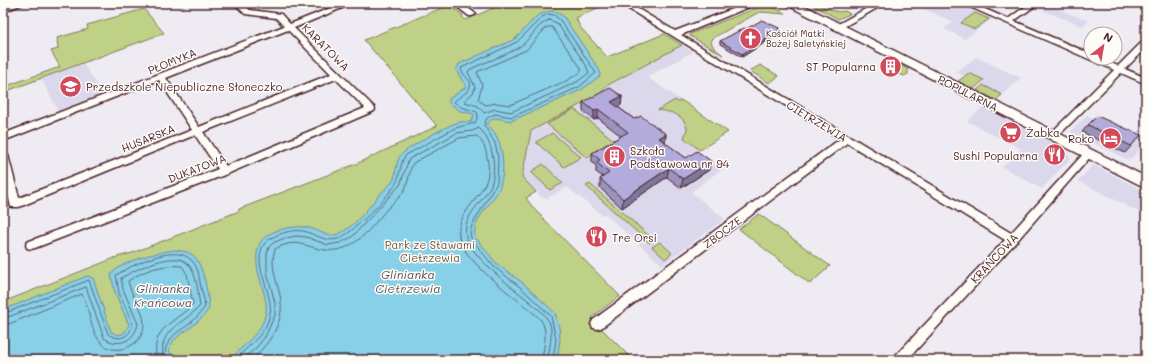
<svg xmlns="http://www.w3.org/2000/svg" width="1149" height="363" font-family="Mali,sans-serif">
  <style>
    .built { fill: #dcd8eb }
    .green { fill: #bfd186; stroke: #847858 }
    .water { fill: #87d0e8; stroke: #6f899c }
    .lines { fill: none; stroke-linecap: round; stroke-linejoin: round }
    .shore { stroke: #626677; stroke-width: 1 }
    .street-casing { stroke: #4a1f2b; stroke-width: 3 }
    .secondary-casing { stroke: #4a1f2b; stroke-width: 3 }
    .street { fill: #fdfcf7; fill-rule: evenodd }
    .secondary { fill: #fdfcf7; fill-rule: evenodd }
    .wall { fill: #9a93bd; stroke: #4a1f2b }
    .shaded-wall { fill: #7d789a; stroke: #4a1f2b }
    .building { fill: #b3abdc; stroke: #4a1f2b }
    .labels { text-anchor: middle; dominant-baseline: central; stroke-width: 3; stroke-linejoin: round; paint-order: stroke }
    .far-poi-label { font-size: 9px; fill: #4a1f2b; stroke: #fdfcf7; text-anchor: start }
    .street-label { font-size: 11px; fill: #4a1f2b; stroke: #fdfcf7 }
    .poi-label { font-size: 11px; fill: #4a1f2b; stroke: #fdfcf7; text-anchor: start }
    .park-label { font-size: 11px; fill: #6d5446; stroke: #fdfcf7 }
    .water-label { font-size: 12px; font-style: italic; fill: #5c5464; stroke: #fdfcf7 }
  </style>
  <rect width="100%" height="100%" fill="#eeecf2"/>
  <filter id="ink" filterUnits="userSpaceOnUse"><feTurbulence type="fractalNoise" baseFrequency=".025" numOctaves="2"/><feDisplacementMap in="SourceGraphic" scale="8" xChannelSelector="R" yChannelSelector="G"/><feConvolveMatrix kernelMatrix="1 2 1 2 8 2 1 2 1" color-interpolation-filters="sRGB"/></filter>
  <g filter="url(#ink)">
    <g class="built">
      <path d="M 911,3 L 957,3 L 993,18 L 965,39 L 944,29 L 953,22 Z"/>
      <path d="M 1046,3 L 1071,14 L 1089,21 L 1082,26 L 1039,9 Z"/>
      <path d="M 679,43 L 693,52 L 647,77 L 728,132 L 698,151 L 722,169 L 691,192 L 725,219 L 662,265 L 605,214 L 602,215 L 567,187 L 548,198 L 542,198 L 522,178 L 531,131 L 604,93 L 602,91 L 606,86 Z"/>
      <path d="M 976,57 L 1021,78 L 1002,95 L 956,72 Z"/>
      <path d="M 83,63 L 103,94 L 58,111 L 41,78 Z"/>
      <path d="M 983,107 L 1062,147 L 1071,158 L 1042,189 L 1002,167 L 1021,149 L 967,121 Z"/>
      <path d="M 1087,115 L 1145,142 L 1132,158 L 1130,158 L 1128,160 L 1070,132 Z"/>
      <path d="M 1093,165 L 1146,192 L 1146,216 L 1078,181 Z"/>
    </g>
    <g class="green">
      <path d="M 505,3 L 608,3 L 576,18 L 580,27 L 607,57 L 664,34 L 682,45 L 606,86 L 602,91 L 604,92 L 531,131 L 522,177 L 536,192 L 526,198 L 535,210 L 620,296 L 592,317 L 599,326 L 633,360 L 3,360 L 3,302 L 117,257 L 132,253 L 239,211 L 239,209 L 356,164 L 437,126 L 364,40 L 449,5 L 463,15 L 462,17 L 466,20 Z"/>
      <path d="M 809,3 C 823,2 832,15 845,11 L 850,14 L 838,19 Z"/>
      <path d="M 767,4 L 786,14 L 759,12 L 713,38 L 711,42 L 714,48 L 723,55 L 690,36 L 690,34 Z"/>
      <path d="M 144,9 L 164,33 L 4,92 L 3,87 L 60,67 L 51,51 L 58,49 L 57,38 L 88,29 L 87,25 Z"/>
      <path d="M 975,13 L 989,19 L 975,29 L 961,23 Z"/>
      <path d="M 890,59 L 894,62 L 888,66 L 893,69 L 898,64 L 908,69 L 908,74 L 904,76 L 880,66 Z"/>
      <path d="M 760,65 L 779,76 L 769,83 L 750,71 Z"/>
      <path d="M 969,73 L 984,80 L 974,89 L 958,81 Z"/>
      <path d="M 983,85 L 1002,95 L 996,100 L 977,90 Z"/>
      <path d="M 675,100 L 678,102 L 681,100 L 728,132 L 700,150 L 684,138 L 687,129 C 684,114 671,112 658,110 Z"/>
      <path d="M 574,109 L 615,141 L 587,158 L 547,124 Z"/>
      <path d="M 552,133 L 581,157 L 564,167 L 536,142 Z"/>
      <path d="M 543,164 L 563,183 L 550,190 L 531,172 Z"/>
      <path d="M 590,184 L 654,240 L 649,243 L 586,186 Z"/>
      <path d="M 759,214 L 830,266 L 810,284 L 739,229 Z"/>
      <path d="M 660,242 L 672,253 L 665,259 L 652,247 Z"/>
    </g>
    <g class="water">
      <path d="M 550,11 L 557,12 L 564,17 L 600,71 L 600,76 L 581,90 L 511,121 L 495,118 L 492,119 L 487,124 C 492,129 497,135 499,142 C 504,156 505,180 497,193 C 489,206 472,220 475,237 L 496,263 L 523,283 L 555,313 L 559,327 L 560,339 L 557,360 L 231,360 C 243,343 262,335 266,312 C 269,293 249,266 260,243 C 267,230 291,226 304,227 C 322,229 328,243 347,229 C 360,220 370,206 380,194 C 384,190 390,185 393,181 C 397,173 395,162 401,155 C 406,148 447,126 456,123 C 461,121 466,122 471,122 L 474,115 L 473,114 L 460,111 L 449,103 L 449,99 L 466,87 L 456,70 L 459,64 L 515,39 L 538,15 Z"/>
      <path d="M 175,250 C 181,251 187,251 193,255 C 203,264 209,296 209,309 C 205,314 201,319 196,323 C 185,333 174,335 169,350 L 174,360 L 3,360 L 3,310 L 87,276 L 93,278 L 111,332 L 118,335 L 124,333 L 129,325 L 115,292 L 111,275 C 120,261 158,252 175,250 Z"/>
    </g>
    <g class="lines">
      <g class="shore">
        <path d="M 549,20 L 557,23 L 586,65 L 589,73 L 577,82 L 511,112 L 495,109 L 484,113 L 478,106 L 465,102 L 465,100 L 473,93 L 475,87 L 468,72 L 469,70 C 486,61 507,56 522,45 C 533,37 536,25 549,20 Z"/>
        <path d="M 547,27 L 552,27 L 581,68 L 581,72 L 566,81 L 510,105 L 496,103 L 486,105 L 478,100 L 482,85 L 477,72 L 526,50 Z"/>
        <path d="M 3,314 L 89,280 L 108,334 C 119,342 130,337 133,324 L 119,293 L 116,275 C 133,265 177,241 193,262 C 198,268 199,275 200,283 C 201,291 205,298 205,307 C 201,312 197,317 193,321 C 180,332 171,333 165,350 L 169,360"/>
        <path d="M 3,319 L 86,287 L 104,338 C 119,348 134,341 138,324 L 123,289 L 121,278 C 135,270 176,248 189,265 C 197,275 198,293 200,306 C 183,325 156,329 164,360"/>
        <path d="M 3,325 L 9,324 L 82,294 C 90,308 89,327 99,340 C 112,359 144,347 144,324 C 144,309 131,296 128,281 C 144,270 162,264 182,266 L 187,274 L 193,304 C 175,323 149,328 157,360"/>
        <path d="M 236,360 C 248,344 266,336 270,314 C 274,293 250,263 265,243 C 268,239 273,237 278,235 C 287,231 298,229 307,232 C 319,236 329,244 342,237 C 354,231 390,195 396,183 C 401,174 399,164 406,155 L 455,128 L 475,123 L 478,116 L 477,112 L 461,107 L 454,102 C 458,96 473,92 470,82 C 467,77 462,74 461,68 L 517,42 L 542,17 L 548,14 L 554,15 L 560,20 L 596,73 L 579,87 L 512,117 L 495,114 L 487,118 L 484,125 L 495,143 L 498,158 L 497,183 L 472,225 L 470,232 L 471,238 L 493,266 L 520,287 L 551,316 L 556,339 L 553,360"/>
        <path d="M 242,360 L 255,349 L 265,337 L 275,315 L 275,303 L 267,272 L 267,254 L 269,247 L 273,243 L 282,239 L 296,236 L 306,237 L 328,245 L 340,243 L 352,237 L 400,185 L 409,159 L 457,133 L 472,131 L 479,128 C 487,136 491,146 493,158 C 494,167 494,176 491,185 C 484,202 459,218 467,239 C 474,259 513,288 529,301 C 537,308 546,314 550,324 C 553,335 549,348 548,360"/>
        <path d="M 251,360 C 270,343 286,321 280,295 C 276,279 270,265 275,249 C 297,237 304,247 325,250 C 354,254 372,226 388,208 C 394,202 401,197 405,189 C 409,181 409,171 413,163 L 459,138 L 477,136 C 483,142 486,149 487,157 C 489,166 489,176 485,184 C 476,202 453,219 460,241 C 468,263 508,292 526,307 C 533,313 542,318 544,327 C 547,338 543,349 542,360"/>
      </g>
      <defs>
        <g id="street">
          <path d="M 14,3 L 25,3 L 3,12 L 3,7 Z"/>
          <path d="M 234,3 L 242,3 L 250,10 L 281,14 L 290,24 L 343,3 L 354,3 L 294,28 L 374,107 L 375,109 L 374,111 L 227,174 L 35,248 L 31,249 L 27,248 L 26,245 L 27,242 L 218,169 L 195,135 L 19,207 L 11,207 L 3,175 L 3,152 L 8,155 L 19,198 L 192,130 L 159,80 L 3,141 L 3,134 L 284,26 L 276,18 L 245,14 ZM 288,30 L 331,74 L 199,127 L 166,78 ZM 336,79 L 365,108 L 226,166 L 203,132 Z"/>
          <path d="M 452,3 L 461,3 L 476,14 L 472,16 L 469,16 Z"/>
          <path d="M 619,3 L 628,3 L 675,31 L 748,3 L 759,3 L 681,35 L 1011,233 L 1085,152 L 1088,151 L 1093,154 L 1016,242 L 907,360 L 893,360 L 895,356 L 1005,240 L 847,143 L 601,328 L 597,329 L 593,328 L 591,324 L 593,320 L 840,139 Z"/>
          <path d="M 876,3 L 886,3 L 840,29 L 834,29 L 833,27 Z"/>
          <path d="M 961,3 L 971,3 L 1008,19 L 1030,3 L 1039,3 L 1014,21 L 1091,54 L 1091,58 L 1100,58 L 1118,66 L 1143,41 L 1146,41 L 1146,48 L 1125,69 L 1146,78 L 1146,84 L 1121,73 L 1056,138 L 1050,138 L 1048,136 L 1114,70 Z"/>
        </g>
        <path id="secondary" d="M 786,3 L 799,3 L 1146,177 L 1146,188 L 787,5 Z"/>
      </defs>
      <use href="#street" class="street-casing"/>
      <use href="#secondary" class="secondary-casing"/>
      <use href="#street" class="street"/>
      <use href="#secondary" class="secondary"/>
    </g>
    <g class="wall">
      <path d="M 779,28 L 779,29 L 781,30 L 780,33 L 742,57 L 720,44 L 720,41 Z"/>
      <path d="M 622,96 L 621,105 L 618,107 L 634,119 L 666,134 L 665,143 L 686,158 L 709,170 L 681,188 L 667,177 L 622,208 L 600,188 L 600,179 L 603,177 L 596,172 L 596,166 L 592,162 L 592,153 L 621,136 L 598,118 L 594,120 L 583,111 L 583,102 Z"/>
      <path d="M 1088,125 L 1141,135 L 1125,153 L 1082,132 Z"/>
    </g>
    <g class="shaded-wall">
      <path d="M 781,30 L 780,33 L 742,57 L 742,54 Z"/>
      <path d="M 622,96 L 621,105 L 610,111 L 611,102 Z"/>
      <path d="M 598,109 L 598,118 L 594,120 L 594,111 Z"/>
      <path d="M 666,134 L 665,143 L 659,138 Z"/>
      <path d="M 711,161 L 709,170 L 681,188 L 683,179 Z"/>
      <path d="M 669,168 L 667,177 L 622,208 L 623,199 Z"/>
    </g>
    <g class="building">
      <path d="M 762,20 L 779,28 L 778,29 L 781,30 L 742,54 L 720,41 L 744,28 L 746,29 Z"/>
      <path d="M 610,88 L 622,96 L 611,102 L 634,119 L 641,116 L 666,134 L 659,138 L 686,158 L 697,151 L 711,161 L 683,179 L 669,168 L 623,199 L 600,179 L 609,173 L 596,162 L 600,160 L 592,153 L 628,132 L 598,109 L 594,111 L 583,102 Z"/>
      <path d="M 1097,116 L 1141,135 L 1131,146 L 1088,125 Z"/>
    </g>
  </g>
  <defs>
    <symbol id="church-disc" viewBox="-11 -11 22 22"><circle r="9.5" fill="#d1495b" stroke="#fdfcf7"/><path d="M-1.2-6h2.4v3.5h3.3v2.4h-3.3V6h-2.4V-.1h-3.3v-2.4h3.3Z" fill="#fff"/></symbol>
    <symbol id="building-disc" viewBox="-11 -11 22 22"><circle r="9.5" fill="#d1495b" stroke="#fdfcf7"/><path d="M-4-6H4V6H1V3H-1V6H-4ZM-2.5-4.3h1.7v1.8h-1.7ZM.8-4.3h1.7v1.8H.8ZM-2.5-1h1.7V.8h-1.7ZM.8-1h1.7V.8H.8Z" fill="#fff"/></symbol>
    <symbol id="school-disc" viewBox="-11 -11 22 22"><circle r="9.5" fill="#d1495b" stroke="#fdfcf7"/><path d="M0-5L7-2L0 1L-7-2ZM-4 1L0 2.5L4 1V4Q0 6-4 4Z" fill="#fff"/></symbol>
    <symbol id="supermarket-disc" viewBox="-11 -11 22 22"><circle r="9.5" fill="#d1495b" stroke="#fdfcf7"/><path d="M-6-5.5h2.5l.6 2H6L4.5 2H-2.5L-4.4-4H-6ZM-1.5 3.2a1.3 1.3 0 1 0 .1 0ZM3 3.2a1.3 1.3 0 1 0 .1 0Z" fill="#fff"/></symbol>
    <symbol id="hotel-disc" viewBox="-11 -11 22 22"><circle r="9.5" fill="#d1495b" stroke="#fdfcf7"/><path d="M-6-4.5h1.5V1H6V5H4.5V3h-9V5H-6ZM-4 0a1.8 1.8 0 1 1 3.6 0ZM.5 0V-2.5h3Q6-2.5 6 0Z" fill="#fff"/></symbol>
    <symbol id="restaurant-disc" viewBox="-11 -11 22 22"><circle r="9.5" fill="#d1495b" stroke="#fdfcf7"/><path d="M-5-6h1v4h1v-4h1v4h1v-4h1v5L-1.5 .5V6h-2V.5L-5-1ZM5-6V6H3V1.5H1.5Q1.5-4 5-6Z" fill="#fff"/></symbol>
  </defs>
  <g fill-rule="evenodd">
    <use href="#church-disc" x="738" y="26" width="25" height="25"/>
    <use href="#building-disc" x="878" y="54" width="25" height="25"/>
    <use href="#school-disc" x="58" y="74" width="25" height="25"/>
    <use href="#supermarket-disc" x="998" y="120" width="25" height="25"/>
    <use href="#hotel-disc" x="1098" y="126" width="25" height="25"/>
    <use href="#restaurant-disc" x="1042" y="142" width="25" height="25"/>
    <use href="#building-disc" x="602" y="144" width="25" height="25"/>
    <use href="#restaurant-disc" x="584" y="224" width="25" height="25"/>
  </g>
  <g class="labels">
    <g class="far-poi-label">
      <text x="766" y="33">Kościół Matki<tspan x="766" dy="10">Bożej Saletyńskiej</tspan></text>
    </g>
    <g class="street-label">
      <text transform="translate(326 47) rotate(45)">KARATOWA</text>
      <text transform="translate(172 61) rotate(-22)">PŁOMYKA</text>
      <text transform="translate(968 93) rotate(27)">POPULARNA</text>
      <text transform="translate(817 121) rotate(31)">CIETRZEWIA</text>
      <text transform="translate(148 138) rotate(-22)">HUSARSKA</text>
      <text transform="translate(197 168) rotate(-21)">DUKATOWA</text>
      <text transform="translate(722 232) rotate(-37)">ZBOCZE</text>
      <text transform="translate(994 258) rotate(-47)">KRAŃCOWA</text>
    </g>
    <g class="poi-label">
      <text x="876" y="66" text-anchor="end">ST Popularna</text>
      <text x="86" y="86">Przedszkole Niepubliczne Słoneczko</text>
      <text x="1026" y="132">Żabka</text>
      <text x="1094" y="138" text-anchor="end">Roko</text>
      <text x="630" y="150">Szkoła<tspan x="630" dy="13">Podstawowa nr 94</tspan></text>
      <text x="1038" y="155" text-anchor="end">Sushi Popularna</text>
      <text x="612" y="237">Tre Orsi</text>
    </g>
    <g class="park-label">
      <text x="430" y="244">Park ze Stawami<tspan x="430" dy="13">Cietrzewia</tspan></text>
    </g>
    <g class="water-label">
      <text x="408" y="274">Glinianka<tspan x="408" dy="14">Cietrzewia</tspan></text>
      <text x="163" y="288">Glinianka<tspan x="163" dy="14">Krańcowa</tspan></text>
    </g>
  </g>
  <rect width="1149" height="363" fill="none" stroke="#fdfcf7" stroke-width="16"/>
  <rect x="8" y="8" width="1133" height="347" fill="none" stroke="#4a1f2b" stroke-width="1.5" filter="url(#ink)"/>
  <g transform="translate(1103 46) rotate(31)"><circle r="19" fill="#fdfcf7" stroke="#b5a4a5"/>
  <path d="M0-3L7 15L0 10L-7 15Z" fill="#d1495b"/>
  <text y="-6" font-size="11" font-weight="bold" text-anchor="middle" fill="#4a1f2b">N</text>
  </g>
</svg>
